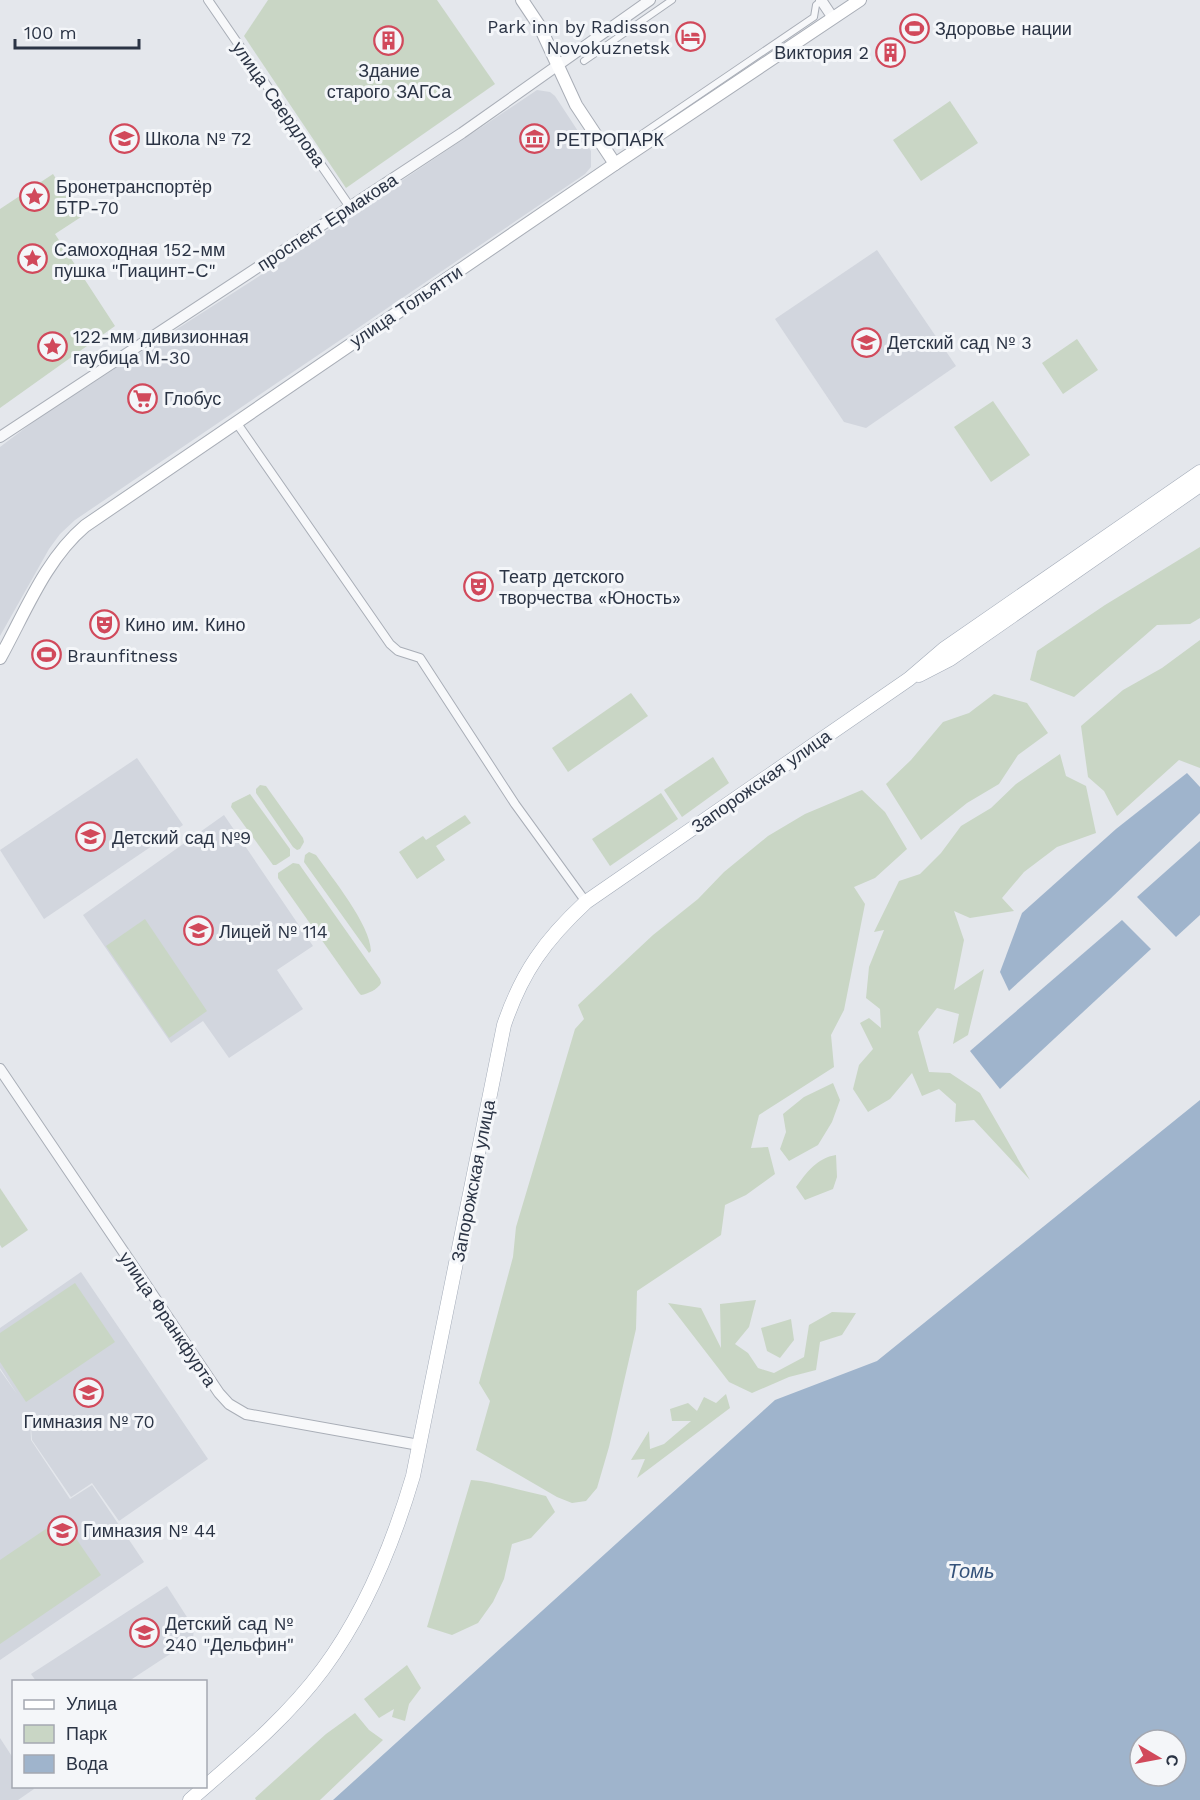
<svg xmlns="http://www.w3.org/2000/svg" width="1200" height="1800" font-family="'Work Sans',sans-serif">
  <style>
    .built { fill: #d2d6de }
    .green { fill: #c9d6c5 }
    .water { fill: #9fb4cc; fill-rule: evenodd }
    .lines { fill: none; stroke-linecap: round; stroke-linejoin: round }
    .pedestrian-casing { stroke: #a9aeb7; stroke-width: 8 }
    .minor-casing { stroke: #a9aeb7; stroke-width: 10 }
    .tertiary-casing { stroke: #a9aeb7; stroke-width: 12 }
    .secondary-casing { stroke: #a9aeb7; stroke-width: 14 }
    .primary-casing { stroke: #a3abb8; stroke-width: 15 }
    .pedestrian { stroke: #f7f8fa; stroke-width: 6 }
    .minor { stroke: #f7f8fa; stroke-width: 8 }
    .tertiary { stroke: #f7f8fa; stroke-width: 10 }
    .secondary { stroke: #fff; stroke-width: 12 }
    .primary { stroke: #fff; stroke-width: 14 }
    .labels { text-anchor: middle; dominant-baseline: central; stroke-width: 6; stroke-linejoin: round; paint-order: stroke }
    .poi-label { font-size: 18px; fill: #2b3445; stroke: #f4f6f9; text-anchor: start }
    .street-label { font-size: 18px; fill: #2b3445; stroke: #f4f6f9 }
    .water-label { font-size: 20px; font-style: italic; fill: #34527a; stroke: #f4f6f9 }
  </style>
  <rect width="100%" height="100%" fill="#e4e7ec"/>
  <g class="built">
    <path d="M 537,90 L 550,92 L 555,96 L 591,151 L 591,167 L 585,174 L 75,520 L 60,534 L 49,549 L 0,636 L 0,447 L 41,416 L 264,273 Z"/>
    <path d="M 877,250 L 956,366 L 866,428 L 844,422 L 775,319 Z"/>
    <path d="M 137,758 L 183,825 L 44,919 L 0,850 Z"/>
    <path d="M 224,815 L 313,946 L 277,970 L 303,1009 L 229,1058 L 203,1021 L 171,1043 L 83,915 Z"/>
    <path d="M 81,1272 L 208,1459 L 119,1521 L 92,1483 L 71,1497 L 32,1440 L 30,1416 L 31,1440 L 70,1499 L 92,1485 L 144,1562 L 0,1660 L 0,1370 L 17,1394 L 0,1368 L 0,1328 Z"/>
    <path d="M 167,1586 L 194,1628 L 193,1639 L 129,1681 L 36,1681 L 31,1674 Z"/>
    <path d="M 0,1738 L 13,1758 L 14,1786 L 32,1787 L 34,1789 L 18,1800 L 0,1800 Z"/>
  </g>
  <g class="green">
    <path d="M 268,0 L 437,0 L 495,84 L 346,188 L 244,36 Z"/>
    <path d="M 950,101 L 978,143 L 921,181 L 893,140 Z"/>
    <path d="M 53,174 L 81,217 L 55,234 L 115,326 L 0,408 L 0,209 Z"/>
    <path d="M 1077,339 L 1098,370 L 1063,394 L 1042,363 Z"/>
    <path d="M 993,401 L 1030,455 L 991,482 L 954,427 Z"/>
    <path d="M 1200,547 L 1200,618 L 1190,624 L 1157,625 L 1074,697 L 1030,680 L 1037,651 L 1105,605 Z"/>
    <path d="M 1200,640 L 1200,768 L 1179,760 L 1117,816 L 1104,791 L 1088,777 L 1081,726 L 1123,690 L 1162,668 Z"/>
    <path d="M 631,693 L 648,716 L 568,772 L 552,748 Z"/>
    <path d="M 994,694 L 1027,703 L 1048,733 L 1018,755 L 999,784 L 967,803 L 921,840 L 886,784 L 911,760 L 943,722 L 969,713 Z"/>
    <path d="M 1060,754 L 1066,776 L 1086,786 L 1096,833 L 1057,847 L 1024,872 L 1002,898 L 1014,911 L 970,918 L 954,911 L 964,940 L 954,990 L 984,969 L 968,1035 L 953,1044 L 959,1014 L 937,1008 L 918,1032 L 929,1072 L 950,1073 L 980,1093 L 1030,1180 L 974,1120 L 955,1122 L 956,1104 L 939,1089 L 922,1096 L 912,1073 L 890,1099 L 868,1112 L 853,1089 L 859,1065 L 873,1049 L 860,1023 L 869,1018 L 881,1028 L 880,1009 L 866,998 L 869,967 L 884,930 L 874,932 L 899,881 L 920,874 L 941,853 L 961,826 L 991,808 L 1016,784 Z"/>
    <path d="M 713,757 L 729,783 L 682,817 L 664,790 Z"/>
    <path d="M 260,785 L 266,786 L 303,838 L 304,842 L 300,849 L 297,850 L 293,847 L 256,793 L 256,789 Z"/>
    <path d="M 862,790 L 885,812 L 907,849 L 875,878 L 854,887 L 865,904 L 844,1010 L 831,1035 L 834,1067 L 759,1115 L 751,1148 L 768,1147 L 775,1174 L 746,1195 L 725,1205 L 721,1235 L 637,1291 L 636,1329 L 609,1447 L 597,1488 L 586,1501 L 572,1503 L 557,1497 L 476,1450 L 490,1401 L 479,1383 L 513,1257 L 516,1227 L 575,1029 L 584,1019 L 578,1005 L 653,935 L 698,899 L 724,872 L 768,836 L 805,814 Z"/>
    <path d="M 661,793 L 678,819 L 610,866 L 592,839 Z"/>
    <path d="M 250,794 L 290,849 L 290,856 L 276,865 L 273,865 L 231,807 L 232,803 Z"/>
    <path d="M 465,815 L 471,823 L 436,846 L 445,860 L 417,879 L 399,852 L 423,836 L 426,840 Z"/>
    <path d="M 309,852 L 316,855 C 332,878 370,924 371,951 L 369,953 L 304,862 L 305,855 Z"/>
    <path d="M 293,863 L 299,864 L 380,979 L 381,983 C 378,989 368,994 361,995 L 359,993 L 278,878 L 278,873 Z"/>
    <path d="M 145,919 L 207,1011 L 169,1038 L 106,946 Z"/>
    <path d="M 833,1083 L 840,1100 L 832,1122 L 818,1145 L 789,1161 L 780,1149 L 786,1132 L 783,1114 L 804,1097 Z"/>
    <path d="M 836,1155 L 837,1177 L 833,1189 L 805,1200 L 796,1187 C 807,1172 817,1158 836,1155 Z"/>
    <path d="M 0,1188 L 28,1230 L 2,1248 L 0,1245 Z"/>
    <path d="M 75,1283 L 115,1342 L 26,1402 L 0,1362 L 0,1333 Z"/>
    <path d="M 756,1300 L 749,1327 L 735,1344 L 748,1353 L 758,1368 L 774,1373 L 804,1357 L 809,1325 L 832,1312 L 856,1313 L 842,1335 L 820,1342 L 816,1370 L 789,1377 L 752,1393 L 729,1382 L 668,1303 L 701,1308 L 721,1348 L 720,1304 Z"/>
    <path d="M 791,1319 L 794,1340 L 780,1358 L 767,1351 L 761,1328 Z"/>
    <path d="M 726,1394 L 730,1408 L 637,1478 L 645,1459 L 631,1460 L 649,1431 L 650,1449 L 664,1444 L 691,1421 L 672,1421 L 670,1409 L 688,1403 L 697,1411 L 704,1397 L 716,1403 Z"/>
    <path d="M 471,1480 C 496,1482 520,1491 546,1496 L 555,1512 L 531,1538 L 512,1544 L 504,1579 L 493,1602 L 478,1623 L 452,1635 L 427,1627 Z"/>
    <path d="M 62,1518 L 101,1575 L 0,1644 L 0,1560 Z"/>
    <path d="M 407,1665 L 421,1688 L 409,1704 L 405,1721 L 392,1717 L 394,1709 L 379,1718 L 364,1699 Z"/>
    <path d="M 355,1713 L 369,1730 L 383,1740 L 320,1800 L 256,1800 L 255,1798 L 326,1734 Z"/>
  </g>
  <g class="water">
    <path d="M 1187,773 L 1200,787 L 1200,813 L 1110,899 L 1009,991 L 1000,972 L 1022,913 L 1116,829 Z"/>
    <path d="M 1200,841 L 1200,915 L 1176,937 L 1137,897 Z"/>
    <path d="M 1122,920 L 1151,949 L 1000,1089 L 970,1051 Z"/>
    <path d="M 1200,1100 L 1200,1800 L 333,1800 L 775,1400 L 877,1361 ZM 1140,1740 L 1176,1740 L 1176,1776 L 1140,1776 Z"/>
  </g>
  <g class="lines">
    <defs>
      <g id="pedestrian">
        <path d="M 584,61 L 672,0"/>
        <path d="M 630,142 L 814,17 L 816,5 L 822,0"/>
      </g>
      <g id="minor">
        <path d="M 208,0 L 350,207"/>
        <path d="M 236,422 L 390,644 L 398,651 L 420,658 L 515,804 L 586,902"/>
      </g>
      <g id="tertiary">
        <path d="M 821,0 L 833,18"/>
        <path d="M 0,437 L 462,133 L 650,0"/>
        <path d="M 0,1069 L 219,1393 L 229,1404 L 246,1414 L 419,1445"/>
      </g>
      <g id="secondary">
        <path d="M 522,0 L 540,27 L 576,105 L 615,164"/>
        <path d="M 0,658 C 25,613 45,560 85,526 L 615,164 L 860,0"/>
      </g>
      <g id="primary">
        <path d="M 919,675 L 950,659 L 1200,485"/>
        <path d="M 190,1800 C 237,1759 286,1719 323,1669 C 366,1611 393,1544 413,1476 L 504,1025 C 522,972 545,940 586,902 L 909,679 L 944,649 L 1200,472"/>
      </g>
    </defs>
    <use href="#pedestrian" class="pedestrian-casing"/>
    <use href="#minor" class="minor-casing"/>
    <use href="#tertiary" class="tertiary-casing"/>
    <use href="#secondary" class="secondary-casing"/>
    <use href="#primary" class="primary-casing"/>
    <use href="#pedestrian" class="pedestrian"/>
    <use href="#minor" class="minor"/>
    <use href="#tertiary" class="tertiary"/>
    <use href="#secondary" class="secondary"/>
    <use href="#primary" class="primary"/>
  </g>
  <defs>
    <symbol id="stadium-ring" viewBox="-11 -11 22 22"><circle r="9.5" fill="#f4f6f9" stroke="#d1495b" stroke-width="1.5"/><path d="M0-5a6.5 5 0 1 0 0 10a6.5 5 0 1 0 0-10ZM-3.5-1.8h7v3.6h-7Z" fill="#d1495b"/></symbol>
    <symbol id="hotel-ring" viewBox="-11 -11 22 22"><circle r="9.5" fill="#f4f6f9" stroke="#d1495b" stroke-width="1.5"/><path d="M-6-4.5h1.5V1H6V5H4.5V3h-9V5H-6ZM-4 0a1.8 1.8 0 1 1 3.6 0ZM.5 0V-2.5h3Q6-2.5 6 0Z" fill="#d1495b"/></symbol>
    <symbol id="building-ring" viewBox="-11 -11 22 22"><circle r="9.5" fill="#f4f6f9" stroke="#d1495b" stroke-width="1.5"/><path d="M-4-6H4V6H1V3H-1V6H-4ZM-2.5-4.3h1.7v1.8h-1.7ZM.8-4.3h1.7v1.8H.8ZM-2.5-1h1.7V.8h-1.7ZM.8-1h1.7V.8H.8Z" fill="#d1495b"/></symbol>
    <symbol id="school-ring" viewBox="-11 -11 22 22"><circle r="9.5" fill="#f4f6f9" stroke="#d1495b" stroke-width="1.5"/><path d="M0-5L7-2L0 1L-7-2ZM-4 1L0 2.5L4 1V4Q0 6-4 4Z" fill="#d1495b"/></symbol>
    <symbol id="museum-ring" viewBox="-11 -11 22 22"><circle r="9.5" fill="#f4f6f9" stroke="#d1495b" stroke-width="1.5"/><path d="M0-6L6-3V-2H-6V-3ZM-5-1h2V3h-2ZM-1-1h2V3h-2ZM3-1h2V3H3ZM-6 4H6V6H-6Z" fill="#d1495b"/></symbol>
    <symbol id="sight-ring" viewBox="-11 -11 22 22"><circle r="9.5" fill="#f4f6f9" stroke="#d1495b" stroke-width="1.5"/><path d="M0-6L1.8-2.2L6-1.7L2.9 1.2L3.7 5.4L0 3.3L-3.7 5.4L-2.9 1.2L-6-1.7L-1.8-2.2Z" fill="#d1495b"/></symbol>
    <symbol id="supermarket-ring" viewBox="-11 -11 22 22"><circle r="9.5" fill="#f4f6f9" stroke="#d1495b" stroke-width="1.5"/><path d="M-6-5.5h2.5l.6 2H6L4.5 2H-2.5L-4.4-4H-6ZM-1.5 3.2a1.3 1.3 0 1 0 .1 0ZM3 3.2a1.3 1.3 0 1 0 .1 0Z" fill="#d1495b"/></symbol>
    <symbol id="theatre-ring" viewBox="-11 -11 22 22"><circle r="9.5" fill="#f4f6f9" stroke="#d1495b" stroke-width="1.5"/><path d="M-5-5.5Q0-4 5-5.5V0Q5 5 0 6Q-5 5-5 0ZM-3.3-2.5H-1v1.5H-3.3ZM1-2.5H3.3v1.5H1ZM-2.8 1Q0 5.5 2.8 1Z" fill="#d1495b"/></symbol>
  </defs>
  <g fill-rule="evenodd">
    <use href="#stadium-ring" x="898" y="12" width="33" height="33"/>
    <use href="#hotel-ring" x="674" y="20" width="33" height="33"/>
    <use href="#building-ring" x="372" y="24" width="33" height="33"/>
    <use href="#building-ring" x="874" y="36" width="33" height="33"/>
    <use href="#school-ring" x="108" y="122" width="33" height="33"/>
    <use href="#museum-ring" x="518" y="122" width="33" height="33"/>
    <use href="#sight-ring" x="18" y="180" width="33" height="33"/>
    <use href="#sight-ring" x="16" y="242" width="33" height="33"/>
    <use href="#school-ring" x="850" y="326" width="33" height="33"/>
    <use href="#sight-ring" x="36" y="330" width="33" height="33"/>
    <use href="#supermarket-ring" x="126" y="382" width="33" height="33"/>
    <use href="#theatre-ring" x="462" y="570" width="33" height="33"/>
    <use href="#theatre-ring" x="88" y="608" width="33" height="33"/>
    <use href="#stadium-ring" x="30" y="638" width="33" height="33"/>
    <use href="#school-ring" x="74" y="820" width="33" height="33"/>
    <use href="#school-ring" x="182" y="914" width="33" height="33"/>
    <use href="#school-ring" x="72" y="1376" width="33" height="33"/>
    <use href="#school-ring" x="46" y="1514" width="33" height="33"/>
    <use href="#school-ring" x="128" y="1616" width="33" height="33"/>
  </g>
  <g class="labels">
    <g class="poi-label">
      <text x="670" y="26" text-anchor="end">Park inn by Radisson<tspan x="670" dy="21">Novokuznetsk</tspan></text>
      <text x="935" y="28">Здоровье нации</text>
      <text x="869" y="52" text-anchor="end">Виктория 2</text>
      <text x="389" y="70" text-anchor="middle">Здание<tspan x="389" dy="21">старого ЗАГСа</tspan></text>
      <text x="145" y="138">Школа № 72</text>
      <text x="556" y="139">РЕТРОПАРК</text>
      <text x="56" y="186">Бронетранспортёр<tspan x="56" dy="21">БТР-70</tspan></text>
      <text x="54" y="249">Самоходная 152-мм<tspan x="54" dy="21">пушка "Гиацинт-С"</tspan></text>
      <text x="73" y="336">122-мм дивизионная<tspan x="73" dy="21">гаубица М-30</tspan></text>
      <text x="887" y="342">Детский сад № 3</text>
      <text x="164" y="398">Глобус</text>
      <text x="499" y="576">Театр детского<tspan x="499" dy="21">творчества «Юность»</tspan></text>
      <text x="125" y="624">Кино им. Кино</text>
      <text x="67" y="655">Braunfitness</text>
      <text x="112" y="837">Детский сад №9</text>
      <text x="219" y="931">Лицей № 114</text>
      <text x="89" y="1421" text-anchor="middle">Гимназия № 70</text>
      <text x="83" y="1530">Гимназия № 44</text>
      <text x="165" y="1623">Детский сад №<tspan x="165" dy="21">240 "Дельфин"</tspan></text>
    </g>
    <g class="street-label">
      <text transform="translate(279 104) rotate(55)">улица Свердлова</text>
      <text transform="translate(327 222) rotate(-33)">проспект Ермакова</text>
      <text transform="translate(406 306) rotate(-34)">улица Тольятти</text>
      <text transform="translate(761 781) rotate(-35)">Запорожская улица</text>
      <text transform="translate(473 1181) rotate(-79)">Запорожская улица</text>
      <text transform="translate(168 1319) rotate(56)">улица Франкфурта</text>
    </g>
    <g class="water-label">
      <text x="971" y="1571">Томь</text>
    </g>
  </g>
  <rect x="12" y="1680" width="195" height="108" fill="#f4f6f9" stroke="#a4a8b1" stroke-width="1.5"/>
  <rect x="24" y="1700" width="30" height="9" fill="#ffffff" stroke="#a4a8b1" stroke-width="1.5"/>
  <text x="66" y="1710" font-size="18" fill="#2b3445">Улица</text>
  <rect x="24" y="1725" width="30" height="18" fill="#c9d6c5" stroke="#a4a8b1" stroke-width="1.5"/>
  <text x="66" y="1740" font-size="18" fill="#2b3445">Парк</text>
  <rect x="24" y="1755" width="30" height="18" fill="#9fb4cc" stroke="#a4a8b1" stroke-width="1.5"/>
  <text x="66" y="1770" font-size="18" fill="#2b3445">Вода</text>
  <g transform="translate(1158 1758) rotate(100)"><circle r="28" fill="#f4f6f9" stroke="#a4a8b1" stroke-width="1.5"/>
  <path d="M0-4.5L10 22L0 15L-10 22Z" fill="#d1495b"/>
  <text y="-9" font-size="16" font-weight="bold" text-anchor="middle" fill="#2b3445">С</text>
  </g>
  <path d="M15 39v9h124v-9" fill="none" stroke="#2b3445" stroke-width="3"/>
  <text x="24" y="39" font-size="18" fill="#2b3445" stroke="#f4f6f9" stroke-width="4.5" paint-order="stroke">100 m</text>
</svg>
